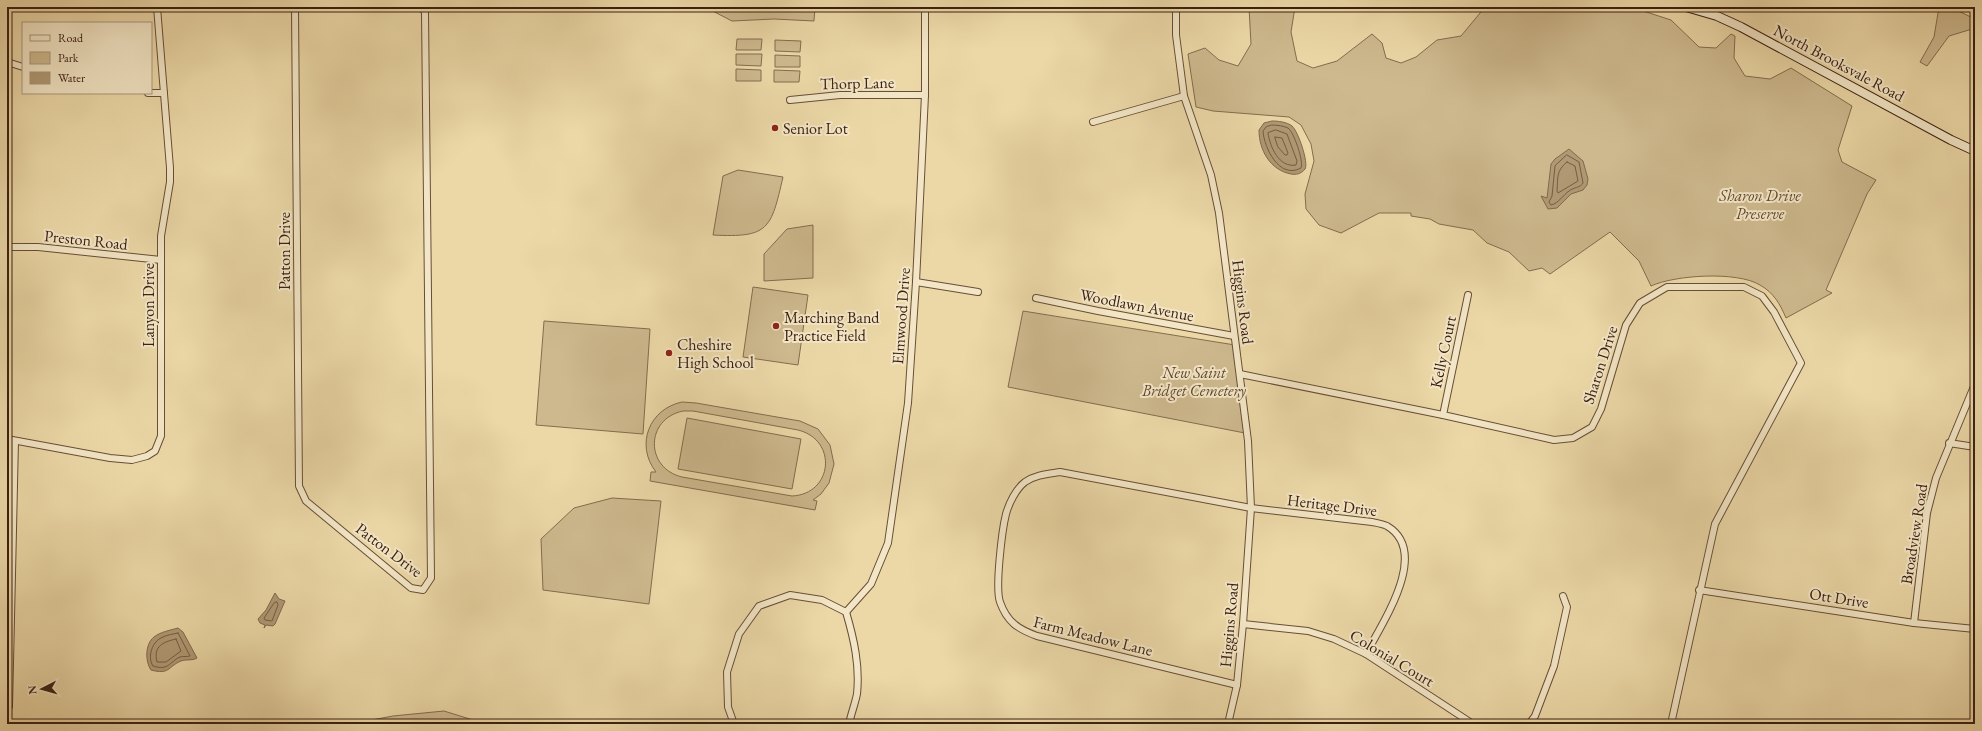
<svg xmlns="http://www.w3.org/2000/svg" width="1982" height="731" font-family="'EB Garamond',serif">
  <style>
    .green { fill: #ceb98e; stroke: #846c50; fill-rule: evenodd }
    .water { fill: #b09974; stroke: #81694d }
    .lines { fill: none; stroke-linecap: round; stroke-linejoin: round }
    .shore { stroke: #765c43; stroke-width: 1 }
    .canal { stroke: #b09974; stroke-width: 7 }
    .minor-casing { stroke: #674e37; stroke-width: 8 }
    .secondary-casing { stroke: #3b2012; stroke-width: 10 }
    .minor { stroke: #f3e6c6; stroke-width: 6 }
    .secondary { stroke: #f3e6c6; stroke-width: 8 }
    .poi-dot { fill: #8f2418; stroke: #f3e6c6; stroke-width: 1.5 }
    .labels { text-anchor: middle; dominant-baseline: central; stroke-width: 4; stroke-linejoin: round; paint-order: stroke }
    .street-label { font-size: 16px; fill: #3b2012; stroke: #f3e6c6 }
    .poi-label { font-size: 16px; fill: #3b2012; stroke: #f3e6c6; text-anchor: start }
    .park-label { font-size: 16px; font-style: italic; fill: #604631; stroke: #f3e6c6 }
  </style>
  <rect width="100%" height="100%" fill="#ecd8a7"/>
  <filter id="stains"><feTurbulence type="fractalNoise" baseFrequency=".005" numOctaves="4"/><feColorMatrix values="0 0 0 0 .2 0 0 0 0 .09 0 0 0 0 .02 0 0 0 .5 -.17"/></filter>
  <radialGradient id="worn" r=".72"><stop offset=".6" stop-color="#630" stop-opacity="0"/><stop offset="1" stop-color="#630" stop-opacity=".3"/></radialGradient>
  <g class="green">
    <path d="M 705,7 L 815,7 L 814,21 L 774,19 L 732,21 Z"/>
    <path d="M 1249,7 L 1295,7 L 1291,32 L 1297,61 L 1313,68 L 1337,61 L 1372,34 L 1382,43 L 1386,58 L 1401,63 L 1416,57 L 1437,40 L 1461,36 L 1485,7 L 1631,7 L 1671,20 L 1699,47 L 1716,48 L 1731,34 L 1735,36 L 1734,58 L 1745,76 L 1770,79 L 1791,68 L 1852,106 L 1838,150 L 1842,162 L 1876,180 L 1867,194 L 1826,290 L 1832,293 L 1786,318 C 1780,304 1774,293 1760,285 C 1737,271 1675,275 1651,286 L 1639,261 L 1610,232 L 1550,274 L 1542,268 L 1529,271 L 1509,252 L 1487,243 L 1473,230 L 1439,224 L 1430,219 L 1411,216 L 1411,213 L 1379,213 L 1341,233 L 1319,225 L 1306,209 L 1305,194 L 1314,161 L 1311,144 L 1301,125 L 1289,117 L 1213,111 L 1196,107 L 1188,54 L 1205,48 L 1219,60 L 1238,66 L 1251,44 Z"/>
    <path d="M 1939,7 L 1950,7 L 1975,19 L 1975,31 L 1972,29 L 1949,36 L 1927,66 L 1920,62 L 1934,37 Z"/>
    <path d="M 737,39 L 762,39 L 761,50 L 736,50 Z"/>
    <path d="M 775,40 L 801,41 L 800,52 L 775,51 Z"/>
    <path d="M 736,54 L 762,54 L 761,66 L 736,65 Z"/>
    <path d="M 775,55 L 800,56 L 800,67 L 775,67 Z"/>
    <path d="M 736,69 L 761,70 L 761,81 L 736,81 Z"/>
    <path d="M 774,70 L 800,71 L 799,82 L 774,82 Z"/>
    <path d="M 738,170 L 783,177 C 771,229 769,238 713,235 L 723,176 Z"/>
    <path d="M 813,225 L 813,278 L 764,281 L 764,254 L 787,229 Z"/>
    <path d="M 753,287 L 808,295 L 798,365 L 743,357 Z"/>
    <path d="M 1023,311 L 1235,345 L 1250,434 L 1008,387 Z"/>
    <path d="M 544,321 L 650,329 L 643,434 L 536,425 Z"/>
    <path d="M 682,402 L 696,403 L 800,421 L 818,429 L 830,445 L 834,464 L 829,483 L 821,494 L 813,500 L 817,501 L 815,510 L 650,481 L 651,472 L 656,472 C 635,445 649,409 682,402 ZM 683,411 L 693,411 L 798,430 C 838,440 833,494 792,496 L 682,477 C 645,468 645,419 683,411 Z"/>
    <path d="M 687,418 L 801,439 L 792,489 L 678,469 Z"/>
    <path d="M 612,498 L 661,501 L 649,604 L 543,590 L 541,539 L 574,508 Z"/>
    <path d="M 444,711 L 486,724 L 350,724 L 393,716 Z"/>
  </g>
  <g class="water">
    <path d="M 1272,121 C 1278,121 1287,122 1292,126 C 1298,131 1309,163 1305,169 C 1301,174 1296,175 1291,174 C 1270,170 1259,150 1259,130 L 1264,123 Z"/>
    <path d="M 1569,149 L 1583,161 L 1588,179 L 1587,185 L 1583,190 L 1571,194 L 1557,208 L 1548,209 L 1541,196 L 1547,198 L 1551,164 L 1555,159 Z"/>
    <path d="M 275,593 L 279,599 L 285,601 L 275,624 L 273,626 L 266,625 L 264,628 L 265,625 L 260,623 L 258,619 L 266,610 Z"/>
    <path d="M 178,628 L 183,632 L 197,658 C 192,661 186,659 181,661 C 167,667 170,675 151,670 C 145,661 145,644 154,637 C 160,632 171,630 178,628 Z"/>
  </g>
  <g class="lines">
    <g class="shore">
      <path d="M 1272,125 C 1277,125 1284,126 1288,128 C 1294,132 1304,162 1301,168 C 1279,180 1264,147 1263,131 L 1266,127 Z"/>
      <path d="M 1276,130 L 1287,134 L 1297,161 L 1296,165 C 1279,168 1270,147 1268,133 Z"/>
      <path d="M 1275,137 L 1282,138 L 1288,153 L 1287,155 L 1285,155 L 1278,147 Z"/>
      <path d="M 1567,155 L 1579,162 L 1583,183 C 1580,188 1574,187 1569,191 C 1563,195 1559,203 1551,205 L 1549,202 L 1552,196 L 1555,166 Z"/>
      <path d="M 1567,162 L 1575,166 L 1578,181 L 1558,193 L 1557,191 C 1558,177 1556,171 1567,162 Z"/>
      <path d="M 277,602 L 278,605 L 272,621 L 265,620 L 264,618 L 274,603 Z"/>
      <path d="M 178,633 L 190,656 C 187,657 183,656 180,657 C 169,662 169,671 153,666 C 147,657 152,641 163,637 C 167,635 173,634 178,633 Z"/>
      <path d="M 176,639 L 181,651 L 166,662 L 157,662 C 153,646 163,642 176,639 Z"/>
    </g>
    <path class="canal" d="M 392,724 L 414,722 L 444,724"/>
    <defs>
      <g id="minor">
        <path d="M 295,7 L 299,486 L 306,501 L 411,588 L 423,590 L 431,578 L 425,12 L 421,7"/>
        <path d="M 1176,7 L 1176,35 L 1184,96 L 1211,175 L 1219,213 L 1248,441 L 1251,508 L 1243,624 L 1237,685 L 1228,724"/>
        <path d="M 7,62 L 23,67"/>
        <path d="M 148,93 L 164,93"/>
        <path d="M 790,100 L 840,95 L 925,95"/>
        <path d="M 1093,122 L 1184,96"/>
        <path d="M 7,247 L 38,247 L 161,260"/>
        <path d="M 916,282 L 978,292"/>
        <path d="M 1036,298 L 1098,311 L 1234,336"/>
        <path d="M 1240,374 L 1443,415 L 1554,440 L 1573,438 L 1592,427 L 1601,409 L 1626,325 L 1640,303 L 1667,287 L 1744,287 L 1762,296 L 1774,312 L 1801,363 L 1715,524 L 1671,724"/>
        <path d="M 1443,415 L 1468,295"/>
        <path d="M 7,439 L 110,458 L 132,460 L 147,456 L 155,451 L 161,436 L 161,236 L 170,182 L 170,168 L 157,7"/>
        <path d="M 1949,443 L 1975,447"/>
        <path d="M 1699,590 L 1914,623 L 1975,629"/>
        <path d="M 846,612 L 871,584 L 888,543 L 908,403 L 916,282 L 925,95 L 925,7"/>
        <path d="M 1914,623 L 1927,513 L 1936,478 L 1975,384"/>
        <path d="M 1243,624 L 1308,631 L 1334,639 L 1366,654 L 1473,724"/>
        <path d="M 1237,685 L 1037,636 C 1018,629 1007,622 1000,602 C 995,588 1002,530 1006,514 C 1009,503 1016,489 1025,482 C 1035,475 1047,474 1060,472 L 1251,508 L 1372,522 C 1377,523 1383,524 1387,526 C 1431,552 1382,623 1366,654"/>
        <path d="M 7,710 L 9,707 L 15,441"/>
        <path d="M 734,724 L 728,707 L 727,672 L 739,634 L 759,606 L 790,595 L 822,600 L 846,612 C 854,639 860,666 857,694 C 855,704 851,714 849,724"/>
        <path d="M 1529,724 L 1535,716 L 1554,666 L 1567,607 L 1563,596"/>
      </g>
      <path id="secondary" d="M 1686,7 L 1717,16 L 1741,27 L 1951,140 L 1975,151"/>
    </defs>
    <use href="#minor" class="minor-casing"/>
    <use href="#secondary" class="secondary-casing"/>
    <use href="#minor" class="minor"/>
    <use href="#secondary" class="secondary"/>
  </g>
  <g class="poi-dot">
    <circle cx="775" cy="128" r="4"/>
    <circle cx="776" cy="326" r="4"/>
    <circle cx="669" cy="353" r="4"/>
  </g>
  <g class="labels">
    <g class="street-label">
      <text transform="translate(1839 63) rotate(28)">North Brooksvale Road</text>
      <text transform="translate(857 83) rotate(-1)">Thorp Lane</text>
      <text transform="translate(86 240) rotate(6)">Preston Road</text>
      <text transform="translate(284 251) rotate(-90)">Patton Drive</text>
      <text transform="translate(1243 302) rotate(83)">Higgins Road</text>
      <text transform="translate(148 305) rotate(-90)">Lanyon Drive</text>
      <text transform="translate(1137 305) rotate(11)">Woodlawn Avenue</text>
      <text transform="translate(901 316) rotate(-86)">Elmwood Drive</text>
      <text transform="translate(1443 352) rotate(-78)">Kelly Court</text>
      <text transform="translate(1600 365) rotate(-72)">Sharon Drive</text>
      <text transform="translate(1332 505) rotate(7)">Heritage Drive</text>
      <text transform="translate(1914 534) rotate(-81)">Broadview Road</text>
      <text transform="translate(389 550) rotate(37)">Patton Drive</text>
      <text transform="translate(1839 598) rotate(9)">Ott Drive</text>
      <text transform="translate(1229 625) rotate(-85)">Higgins Road</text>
      <text transform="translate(1093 636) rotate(14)">Farm Meadow Lane</text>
      <text transform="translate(1392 658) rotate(31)">Colonial Court</text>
    </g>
    <g class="poi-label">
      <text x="783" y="128">Senior Lot</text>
      <text x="784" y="317">Marching Band<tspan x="784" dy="18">Practice Field</tspan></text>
      <text x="677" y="344">Cheshire<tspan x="677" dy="18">High School</tspan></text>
    </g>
    <g class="park-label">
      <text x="1760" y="195">Sharon Drive<tspan x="1760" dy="18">Preserve</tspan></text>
      <text x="1194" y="372">New Saint<tspan x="1194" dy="18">Bridget Cemetery</tspan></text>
    </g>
  </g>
  <rect width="1982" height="731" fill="none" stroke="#ecd8a7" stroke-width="24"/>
  <rect x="8" y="8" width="1966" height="715" fill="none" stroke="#3b2012" stroke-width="2"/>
  <rect x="12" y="12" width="1958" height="707" fill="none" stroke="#3b2012"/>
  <rect x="22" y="22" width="130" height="72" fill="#f3e6c6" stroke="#a9977e"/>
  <rect x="30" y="35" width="20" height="6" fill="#f3e6c6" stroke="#a9977e"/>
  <text x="58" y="42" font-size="12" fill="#3b2012">Road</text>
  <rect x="30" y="52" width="20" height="12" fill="#ceb98e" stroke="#a9977e"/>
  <text x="58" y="62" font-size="12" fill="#3b2012">Park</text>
  <rect x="30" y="72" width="20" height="12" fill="#b09974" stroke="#a9977e"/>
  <text x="58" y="82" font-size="12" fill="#3b2012">Water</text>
  <g transform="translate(42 689) rotate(264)" stroke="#f3e6c6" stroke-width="3" paint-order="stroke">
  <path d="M0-3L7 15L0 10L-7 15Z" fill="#3b2012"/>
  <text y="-6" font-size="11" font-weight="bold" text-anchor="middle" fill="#3b2012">N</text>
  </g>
  <rect width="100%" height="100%" filter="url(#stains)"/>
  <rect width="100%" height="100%" fill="url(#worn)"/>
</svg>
